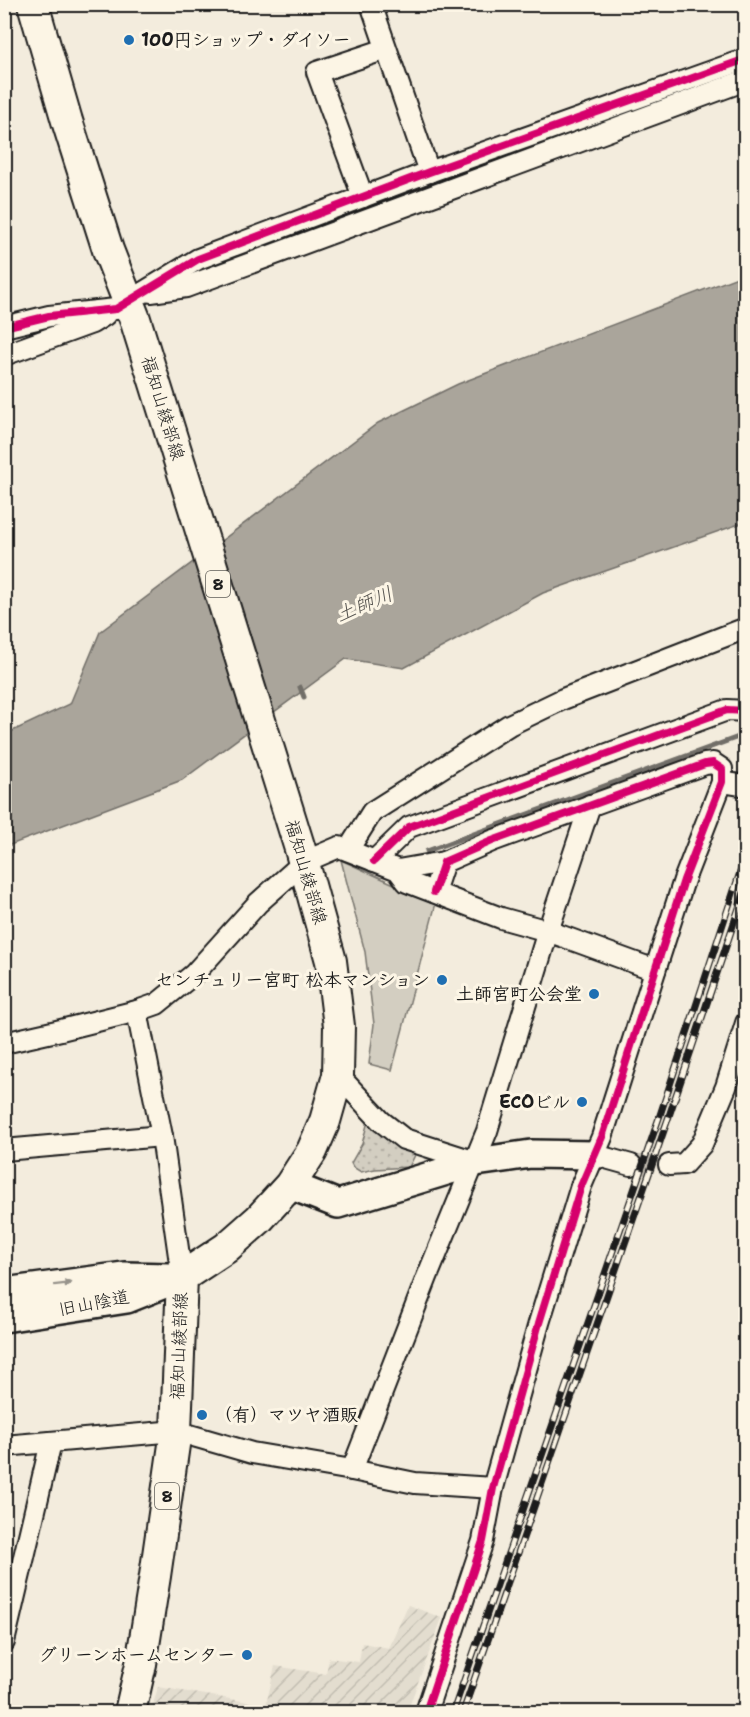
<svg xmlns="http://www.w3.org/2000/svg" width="750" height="1717" font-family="'Shantell Sans','Klee One',sans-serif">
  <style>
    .industrial { fill: url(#industrial-furrows) }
    .grass { fill: url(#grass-dots); stroke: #78756e; stroke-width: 1.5 }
    .park { fill: #d3cec1; stroke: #78756e; stroke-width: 1.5 }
    .water { fill: #aaa59b; stroke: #716e68; stroke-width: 1.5 }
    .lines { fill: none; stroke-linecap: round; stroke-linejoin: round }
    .stream { stroke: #716e68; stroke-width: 5 }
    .street-tunnel { stroke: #c8c2b6; stroke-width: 20; stroke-dasharray: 20 10; stroke-linecap: butt }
    .street-casing { stroke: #1c1c1c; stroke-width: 24 }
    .secondary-casing { stroke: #1c1c1c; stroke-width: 32 }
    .primary-casing { stroke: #1c1c1c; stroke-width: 34 }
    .street { stroke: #fcf5e5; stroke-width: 20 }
    .secondary { stroke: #fcf5e5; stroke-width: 27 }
    .primary { stroke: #fcf5e5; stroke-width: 30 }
    .rail-casing { stroke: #1c1c1c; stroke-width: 7 }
    .rail { stroke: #fcf5e5; stroke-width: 4.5; stroke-dasharray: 14; stroke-linecap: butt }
    .cycleway-casing { stroke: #fcf5e5; stroke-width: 11 }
    .cycleway { stroke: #d6006c; stroke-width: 8 }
    .oneway { fill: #97938b }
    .poi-dot { fill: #1f6fb2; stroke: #fcf5e5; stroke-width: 2 }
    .labels { text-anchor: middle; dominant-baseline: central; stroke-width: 6; stroke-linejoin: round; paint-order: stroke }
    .shield { fill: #fcf5e5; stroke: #5f5d58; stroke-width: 1.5 }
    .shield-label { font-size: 16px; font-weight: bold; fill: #1c1c1c }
    .poi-label { font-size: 18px; font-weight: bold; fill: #1c1c1c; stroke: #fcf5e5; text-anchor: end }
    .street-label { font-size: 18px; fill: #1c1c1c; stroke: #fcf5e5 }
    .water-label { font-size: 20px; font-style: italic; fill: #55534f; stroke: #fcf5e5 }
  </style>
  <defs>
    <pattern id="industrial-furrows" width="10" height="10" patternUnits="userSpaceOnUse" patternTransform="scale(1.5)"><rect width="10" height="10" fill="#e3ddcf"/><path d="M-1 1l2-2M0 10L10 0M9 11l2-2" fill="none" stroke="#c2bdb1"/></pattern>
    <pattern id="grass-dots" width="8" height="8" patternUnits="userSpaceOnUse" patternTransform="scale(1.5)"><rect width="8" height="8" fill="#d3cec1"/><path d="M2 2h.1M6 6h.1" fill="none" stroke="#b5b0a5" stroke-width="1.8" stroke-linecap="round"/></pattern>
  </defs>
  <rect width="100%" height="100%" fill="#f3ecdd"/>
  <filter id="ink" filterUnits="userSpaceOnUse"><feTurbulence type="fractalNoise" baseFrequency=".0167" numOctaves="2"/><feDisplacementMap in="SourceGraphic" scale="12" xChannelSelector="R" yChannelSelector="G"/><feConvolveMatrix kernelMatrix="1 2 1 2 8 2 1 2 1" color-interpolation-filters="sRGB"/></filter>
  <g filter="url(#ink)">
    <path class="industrial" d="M 408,1605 L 442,1618 L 407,1712 L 151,1712 L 158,1687 L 266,1705 L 275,1666 L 326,1674 L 329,1658 L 359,1662 L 362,1643 L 389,1648 Z"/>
    <path class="grass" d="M 373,1118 L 396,1142 L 415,1155 L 409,1167 L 375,1169 L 361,1172 L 353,1167 L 351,1163 L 362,1144 L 368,1121 Z"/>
    <path class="park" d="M 341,860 L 436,903 L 392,1070 L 369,1064 L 374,1024 L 365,952 Z"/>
    <path class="water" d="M 745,274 L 745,522 L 543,593 L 404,668 L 346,659 L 182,780 L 5,847 L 4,735 L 70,704 L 100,632 L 378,423 L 458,384 Z"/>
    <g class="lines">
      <g class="stream">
        <path d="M 300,687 L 304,697"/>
        <path d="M 427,851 L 741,736"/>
      </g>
      <path class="street-tunnel" d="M 631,1165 L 669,1165"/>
      <defs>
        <g id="street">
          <path d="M 371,4 L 429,172"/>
          <path d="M 363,197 L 317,72 L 386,49"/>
          <path d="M 151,292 L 186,287 L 746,80"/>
          <path d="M 4,327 L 49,316 L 116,309 L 198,259 L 429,172 L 746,59"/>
          <path d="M 4,355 L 92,323 L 105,315"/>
          <path d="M 722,782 L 746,786"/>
          <path d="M 348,850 L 372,812 L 509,725 L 563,699 L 746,628"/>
          <path d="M 374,861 L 409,827 L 727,710 L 746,711"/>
          <path d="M 398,870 L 444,862"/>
          <path d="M 137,1011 L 162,1136 L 182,1277"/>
          <path d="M 4,1043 L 61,1030 L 137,1011 L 157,1004 L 194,974 L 258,903 L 304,862 L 339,847 L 398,870 L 407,882 L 501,918 L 548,931 L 655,970"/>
          <path d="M 338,1075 L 381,1121 L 404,1139 L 476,1162"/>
          <path d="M 4,1150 L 162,1136"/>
          <path d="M 595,1155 L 631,1165"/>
          <path d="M 669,1165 L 684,1164 L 702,1144 L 726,1087 L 746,1023"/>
          <path d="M 4,1446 L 176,1431 L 252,1453 L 352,1470 L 415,1483 L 493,1488"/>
          <path d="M 352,1470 L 427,1277 L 487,1131 L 548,931 L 590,805"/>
          <path d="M 4,1642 L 51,1442"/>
          <path d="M 426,1712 L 483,1541 L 493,1488 L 539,1323 L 581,1186 L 602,1137 L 684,880 L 722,782 L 722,769 L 713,763 L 705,764 L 492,841 L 444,862 L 434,892"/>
        </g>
        <g id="secondary">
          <path d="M 290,1185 L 338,1204 L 476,1162 L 531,1154 L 595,1155"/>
          <path d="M 4,1292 L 124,1276 L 170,1277"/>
          <path d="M 4,1318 L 127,1299 L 182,1277"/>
        </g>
        <path id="primary" d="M 33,4 L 67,121 L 108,250 L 135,319 L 300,849 L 331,961 L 339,1026 L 338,1075 L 325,1121 L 312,1151 L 290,1185 L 259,1219 L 226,1248 L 182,1277 L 176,1431 L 155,1576 L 141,1664 L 130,1712"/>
      </defs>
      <use href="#street" class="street-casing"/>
      <use href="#secondary" class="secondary-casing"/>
      <use href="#primary" class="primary-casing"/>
      <use href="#street" class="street"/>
      <use href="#secondary" class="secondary"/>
      <use href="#primary" class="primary"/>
      <defs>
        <g id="rail">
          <path d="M 453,1712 L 660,1115 L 746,854"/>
          <path d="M 463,1712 L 669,1116 L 746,887"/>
        </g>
      </defs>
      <use href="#rail" class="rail-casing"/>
      <use href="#rail" class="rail"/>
      <defs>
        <g id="cycleway">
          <path d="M 4,327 L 49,316 L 116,309 L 198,259 L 429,172 L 746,59"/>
          <path d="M 374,861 L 409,827 L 727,710 L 746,711"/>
          <path d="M 426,1712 L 483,1541 L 493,1488 L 539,1323 L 581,1186 L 602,1137 L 684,880 L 722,782 L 722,769 L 713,763 L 705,764 L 492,841 L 444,862 L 434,892"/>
        </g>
      </defs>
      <use href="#cycleway" class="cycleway-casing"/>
      <use href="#cycleway" class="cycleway"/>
    </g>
    <defs><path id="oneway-solid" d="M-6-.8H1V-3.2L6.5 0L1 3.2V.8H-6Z" transform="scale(1.5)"/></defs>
    <use class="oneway" href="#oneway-solid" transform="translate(63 1284) rotate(-7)"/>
  </g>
  <g class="poi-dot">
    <circle cx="129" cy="40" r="6"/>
    <circle cx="442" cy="980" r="6"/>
    <circle cx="594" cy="994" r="6"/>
    <circle cx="582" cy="1102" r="6"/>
    <circle cx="202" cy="1415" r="6"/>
    <circle cx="247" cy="1655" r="6"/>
  </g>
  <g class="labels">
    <g class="shield">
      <rect x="206" y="571" width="24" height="26" rx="4.5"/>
      <rect x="155" y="1483" width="24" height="26" rx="4.5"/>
    </g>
    <g class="shield-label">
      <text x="218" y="584">8</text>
      <text x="167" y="1496">8</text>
    </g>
    <g class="poi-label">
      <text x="141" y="40" text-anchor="start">100円ショップ・ダイソー</text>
      <text x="430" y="980">センチュリー宮町 松本マンション</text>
      <text x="582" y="994">土師宮町公会堂</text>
      <text x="570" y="1102">ECOビル</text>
      <text x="214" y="1415" text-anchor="start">（有）マツヤ酒販</text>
      <text x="235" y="1655">グリーンホームセンター</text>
    </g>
    <g class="street-label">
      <text transform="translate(163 408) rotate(73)">福知山綾部線</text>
      <text transform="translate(306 872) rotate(74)">福知山綾部線</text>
      <text transform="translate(94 1303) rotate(-11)">旧山陰道</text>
      <text transform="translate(179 1346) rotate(-88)">福知山綾部線</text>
    </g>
    <g class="water-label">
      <text transform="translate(364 604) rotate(-23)">土師川</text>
    </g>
  </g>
  <rect width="750" height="1717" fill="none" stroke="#fcf5e5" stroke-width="24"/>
  <rect x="12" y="12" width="726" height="1693" fill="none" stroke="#1c1c1c" stroke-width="2" filter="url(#ink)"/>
</svg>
